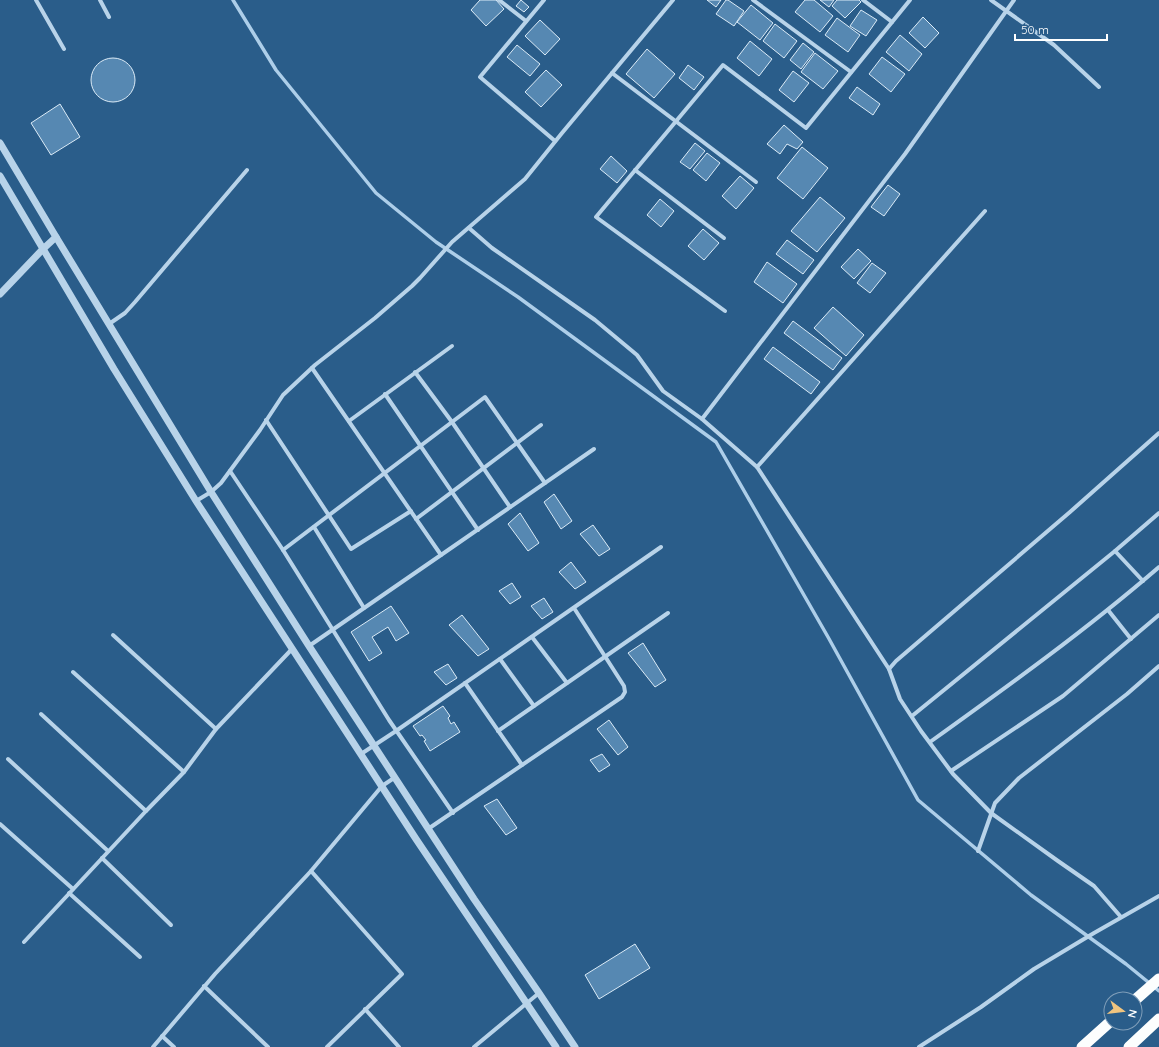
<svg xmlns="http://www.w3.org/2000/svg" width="1159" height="1047" font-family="Quicksand,sans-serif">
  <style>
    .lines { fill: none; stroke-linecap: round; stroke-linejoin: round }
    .stream { stroke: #adcee9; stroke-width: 3.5 }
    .building { fill: #5688b2; stroke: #dbebf7 }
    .minor { stroke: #b8d3e9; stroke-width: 4 }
    .tertiary { stroke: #b8d3e9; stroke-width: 7 }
    .trunk { stroke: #fcfefe; stroke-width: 11 }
  </style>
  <rect width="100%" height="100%" fill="#2a5d8a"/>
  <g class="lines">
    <path class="stream" d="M 233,0 L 276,70 L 376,193 L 436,242 L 518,297 L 716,442 L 828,637 L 918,800 L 1031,895 L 1126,964 L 1159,991"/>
  </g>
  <g class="building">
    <path d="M 480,0 L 496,0 L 504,9 L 486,26 L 471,10 Z"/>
    <path d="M 521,0 L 529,7 L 524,12 L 516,6 Z"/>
    <path d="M 707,0 L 721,0 L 716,7 Z"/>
    <path d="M 726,0 L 728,0 L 744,11 L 734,26 L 716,14 Z"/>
    <path d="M 805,0 L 814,0 L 833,16 L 820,32 L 795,12 Z"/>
    <path d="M 820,0 L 834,0 L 829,7 Z"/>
    <path d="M 837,0 L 859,0 L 861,2 L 845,18 L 832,6 Z"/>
    <path d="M 751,5 L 773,23 L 760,40 L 737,22 Z"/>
    <path d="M 861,10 L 877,20 L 866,36 L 850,26 Z"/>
    <path d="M 923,17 L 939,33 L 925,48 L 909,33 Z"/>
    <path d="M 837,18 L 860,35 L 848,52 L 825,35 Z"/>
    <path d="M 540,20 L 560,39 L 545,55 L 525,36 Z"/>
    <path d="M 775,24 L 797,41 L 784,58 L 763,41 Z"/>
    <path d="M 900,35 L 922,54 L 909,71 L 886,52 Z"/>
    <path d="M 750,41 L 772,59 L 759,76 L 737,58 Z"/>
    <path d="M 803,43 L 814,52 L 801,69 L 790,60 Z"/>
    <path d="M 517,45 L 540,64 L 530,76 L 507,57 Z"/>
    <path d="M 647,49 L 675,74 L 654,98 L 626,74 Z"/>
    <path d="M 815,53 L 838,71 L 823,89 L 801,72 Z"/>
    <path d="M 882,57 L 905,74 L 891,92 L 869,74 Z"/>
    <circle cx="113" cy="80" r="22"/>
    <path d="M 688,65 L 704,77 L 694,90 L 679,78 Z"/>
    <path d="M 546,70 L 562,85 L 541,107 L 525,92 Z"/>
    <path d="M 793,71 L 809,83 L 794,102 L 779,90 Z"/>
    <path d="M 857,87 L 880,104 L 873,115 L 849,98 Z"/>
    <path d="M 60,104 L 80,137 L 51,155 L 31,123 Z"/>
    <path d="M 784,125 L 803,142 L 797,149 L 787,144 L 780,154 L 767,144 Z"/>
    <path d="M 695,143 L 705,151 L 690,169 L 680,162 Z"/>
    <path d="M 802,147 L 828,168 L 803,199 L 777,178 Z"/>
    <path d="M 707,153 L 720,163 L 706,181 L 693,170 Z"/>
    <path d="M 611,156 L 627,171 L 617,183 L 600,169 Z"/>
    <path d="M 740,176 L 754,188 L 736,209 L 722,196 Z"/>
    <path d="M 888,185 L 900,194 L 884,216 L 871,207 Z"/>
    <path d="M 820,197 L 845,218 L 817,252 L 791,231 Z"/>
    <path d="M 660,199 L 674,211 L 661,227 L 647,215 Z"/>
    <path d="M 703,229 L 719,243 L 704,260 L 688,246 Z"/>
    <path d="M 787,240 L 814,260 L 803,274 L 776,254 Z"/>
    <path d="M 858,249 L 871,261 L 854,279 L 841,267 Z"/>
    <path d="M 767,262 L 797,284 L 783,303 L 754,282 Z"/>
    <path d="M 872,263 L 886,273 L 870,293 L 857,283 Z"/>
    <path d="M 833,307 L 864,335 L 846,356 L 814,328 Z"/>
    <path d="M 793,321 L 842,358 L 833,370 L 784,333 Z"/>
    <path d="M 773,347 L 820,382 L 811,394 L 764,359 Z"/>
    <path d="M 554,494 L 572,521 L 561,529 L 544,502 Z"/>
    <path d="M 520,513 L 539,543 L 528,551 L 508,524 Z"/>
    <path d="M 593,525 L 610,549 L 599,556 L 580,534 Z"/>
    <path d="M 571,562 L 586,582 L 575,589 L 559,572 Z"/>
    <path d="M 512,583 L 521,597 L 510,604 L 499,591 Z"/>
    <path d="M 544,598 L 553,612 L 542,619 L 531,606 Z"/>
    <path d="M 391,606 L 409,633 L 396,641 L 388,627 L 372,637 L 382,653 L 369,661 L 351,632 Z"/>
    <path d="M 462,615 L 489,649 L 478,656 L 449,625 Z"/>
    <path d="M 643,643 L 666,680 L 655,687 L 628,653 Z"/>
    <path d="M 448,664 L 457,678 L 446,685 L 434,672 Z"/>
    <path d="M 443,706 L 450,716 L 448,718 L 451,724 L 454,722 L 460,732 L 430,751 L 424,741 L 426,740 L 422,735 L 420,736 L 413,726 Z"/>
    <path d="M 609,720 L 628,747 L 618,755 L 597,729 Z"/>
    <path d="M 602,754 L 610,765 L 599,772 L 590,760 Z"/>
    <path d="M 497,799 L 517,828 L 506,835 L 484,806 Z"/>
    <path d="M 635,944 L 650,968 L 599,999 L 585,975 Z"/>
  </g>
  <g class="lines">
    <g class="minor">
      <path d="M 36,0 L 64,49"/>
      <path d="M 100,0 L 109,17"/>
      <path d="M 499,0 L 526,21"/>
      <path d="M 544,0 L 480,77 L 555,141"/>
      <path d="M 753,0 L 851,72"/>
      <path d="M 863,0 L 892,22"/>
      <path d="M 991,0 L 1054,45 L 1099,87"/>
      <path d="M 612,73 L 756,182"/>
      <path d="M 635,170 L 724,238"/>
      <path d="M 469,228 L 492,248 L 595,320 L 637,355 L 663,391 L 702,419 L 757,467 L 985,211"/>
      <path d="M 725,311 L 596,217 L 723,65 L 806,128 L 910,0"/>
      <path d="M 109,324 L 125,313 L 135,302 L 247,170"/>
      <path d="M 312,368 L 441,555"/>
      <path d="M 415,372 L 452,422 L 510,507"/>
      <path d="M 385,394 L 478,530"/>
      <path d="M 702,419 L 905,154 L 1014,0"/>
      <path d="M 266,420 L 351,549 L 411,511"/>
      <path d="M 349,421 L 452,346"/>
      <path d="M 757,467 L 889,669 L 900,699 L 921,731 L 953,774 L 991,813 L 1058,861 L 1094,886 L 1121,917"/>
      <path d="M 230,471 L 283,550 L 389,720 L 453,813"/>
      <path d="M 196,501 L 211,492 L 221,483 L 260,430 L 283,395 L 315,365 L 375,318 L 412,286 L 420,278 L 452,242 L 525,179 L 562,133 L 673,0"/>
      <path d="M 416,519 L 541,425"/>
      <path d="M 314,527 L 364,608"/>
      <path d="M 283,550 L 485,397 L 545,483"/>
      <path d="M 1115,551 L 1143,581"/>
      <path d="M 1108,610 L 1131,639"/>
      <path d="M 113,635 L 216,729"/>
      <path d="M 532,637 L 567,683"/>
      <path d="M 309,646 L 441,555 L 594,449"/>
      <path d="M 500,659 L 534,706"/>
      <path d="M 889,669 L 896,661 L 1070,512 L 1159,433"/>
      <path d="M 73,672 L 184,772"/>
      <path d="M 465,683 L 522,765"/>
      <path d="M 41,714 L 146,811"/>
      <path d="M 912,716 L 1115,551 L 1159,513"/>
      <path d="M 498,731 L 668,613"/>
      <path d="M 930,742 C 1008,686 1086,630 1159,567"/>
      <path d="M 361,754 L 396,731 L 661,547"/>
      <path d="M 8,759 L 108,851"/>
      <path d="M 951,771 L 1063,696 L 1159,615"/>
      <path d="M 0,824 L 73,889"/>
      <path d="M 428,829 L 622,697 L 625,692 L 624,686 L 574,608"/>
      <path d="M 978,851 L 995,803 L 1019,778 L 1127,694 L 1159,666"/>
      <path d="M 102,858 L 171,925"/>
      <path d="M 311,871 L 402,974 L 327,1047"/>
      <path d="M 69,893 L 140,957"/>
      <path d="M 24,942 L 146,811 L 184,772 L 216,729 L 292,649"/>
      <path d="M 204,986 L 268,1047"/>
      <path d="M 365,1009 L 399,1047"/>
      <path d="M 162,1036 L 174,1047"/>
      <path d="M 153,1047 L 215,974 L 311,871 L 382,786 L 394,778"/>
      <path d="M 474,1047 L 539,993"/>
      <path d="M 919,1047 L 981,1007 L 1034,969 L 1094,933 L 1159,896"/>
    </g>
    <g class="tertiary">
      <path d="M 0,143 L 56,237 L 211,492 L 309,646 L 474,899 L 539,993 L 575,1047"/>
      <path d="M 0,176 L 114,369 L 196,501 L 416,839 L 556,1047"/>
      <path d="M 0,294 L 43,249 L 56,237"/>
    </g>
    <g class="trunk">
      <path d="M 1135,1000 L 1159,979"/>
      <path d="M 1082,1047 L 1111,1021"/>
      <path d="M 1129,1047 L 1159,1019"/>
    </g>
  </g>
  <g transform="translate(1123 1011) rotate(105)"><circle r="19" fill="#2a5d8a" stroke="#7f9eb9"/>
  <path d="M0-3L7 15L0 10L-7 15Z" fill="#f0c47f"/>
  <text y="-6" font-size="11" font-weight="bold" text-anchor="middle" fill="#ffffff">N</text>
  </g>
  <path d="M1015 34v6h92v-6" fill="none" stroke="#ffffff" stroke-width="2"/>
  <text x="1021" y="34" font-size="12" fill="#ffffff" stroke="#2a5d8a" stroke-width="3" paint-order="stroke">50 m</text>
</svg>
